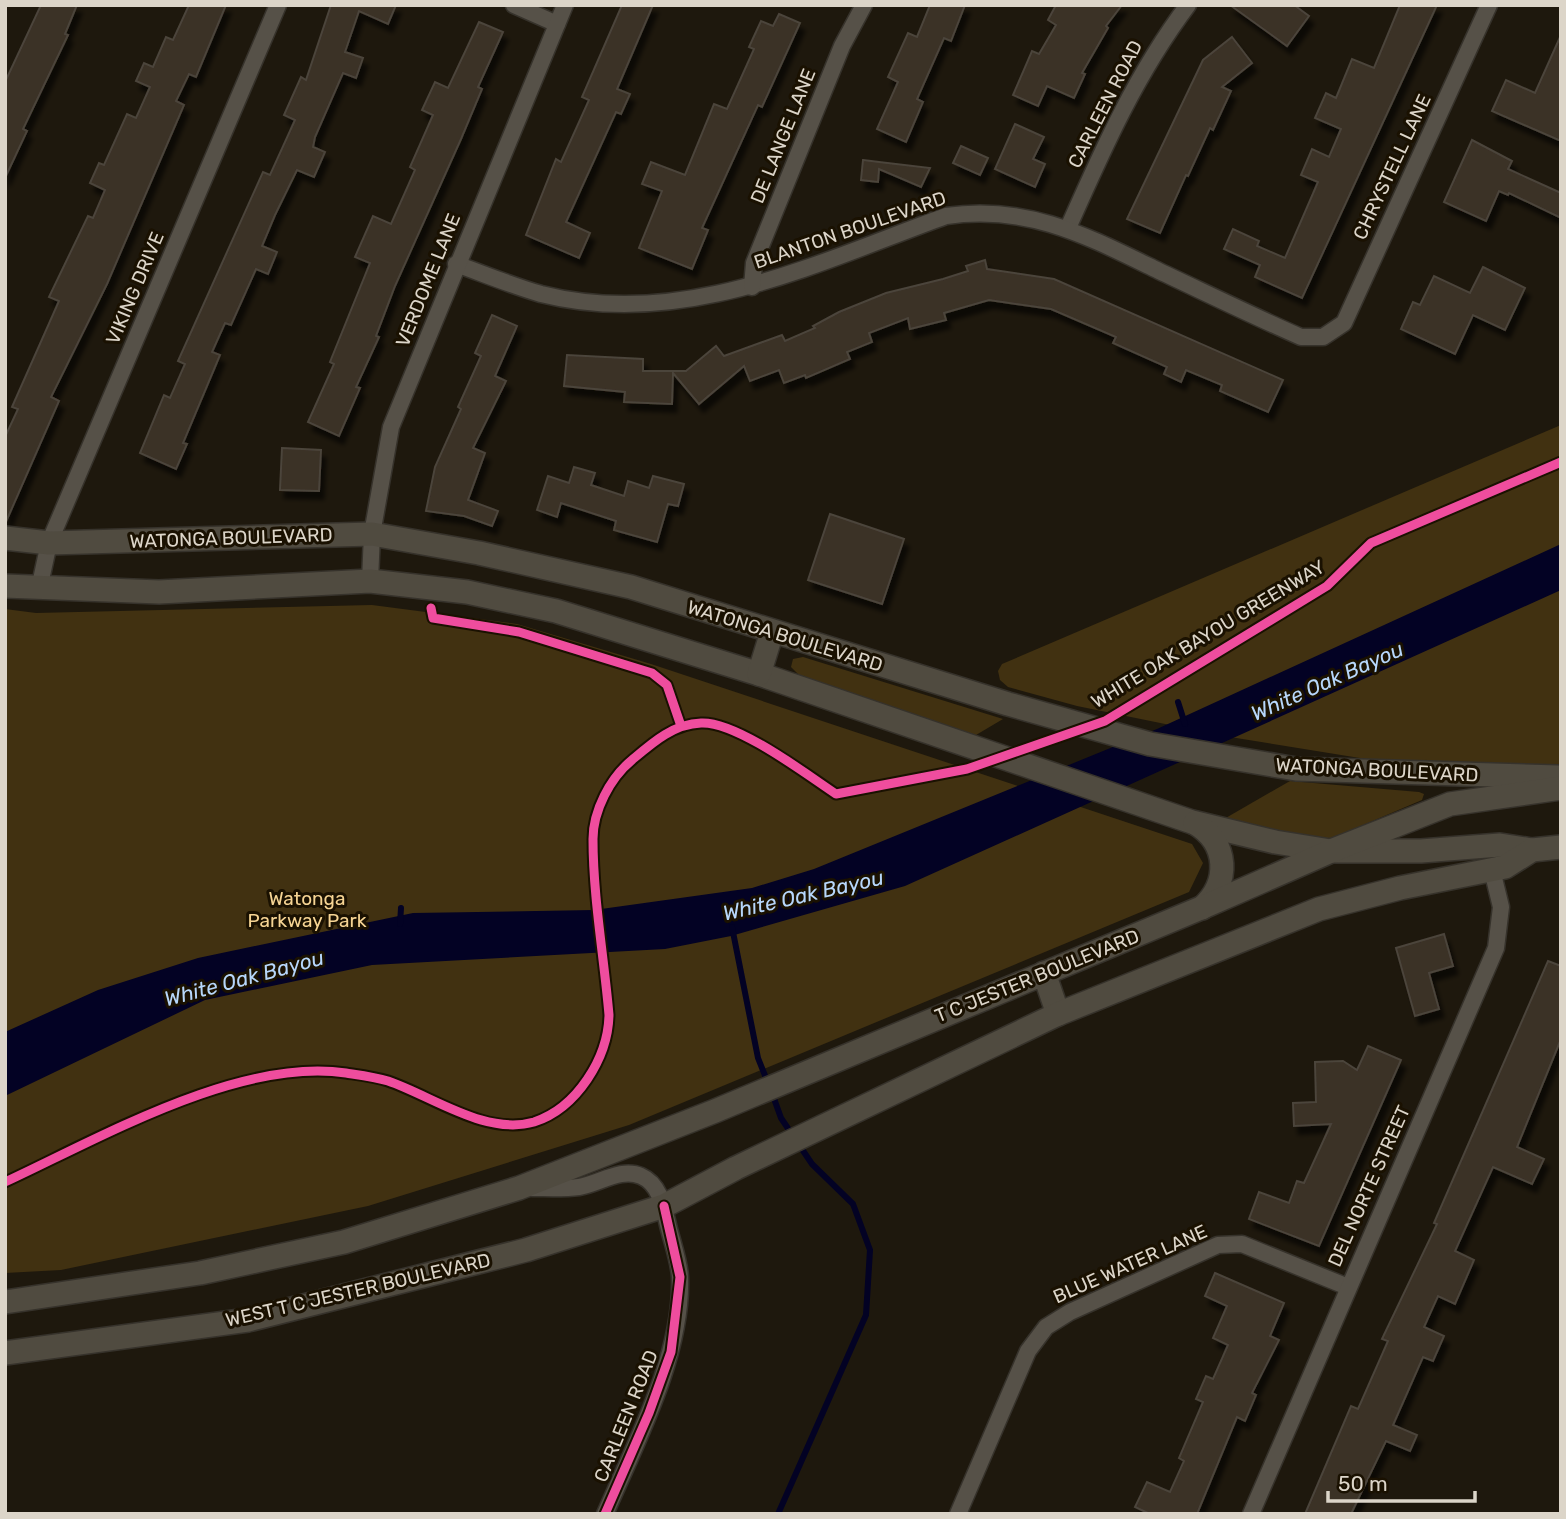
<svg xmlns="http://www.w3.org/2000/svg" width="1566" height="1519" font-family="Rubik,sans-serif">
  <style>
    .green { fill: #413111 }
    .water { fill: #030224 }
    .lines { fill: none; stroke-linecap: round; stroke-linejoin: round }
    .stream { stroke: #030224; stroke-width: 6 }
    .building { fill: #3a3026; stroke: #4b443b; stroke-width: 2; filter: url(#shadow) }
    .minor-casing { stroke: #36322b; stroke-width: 19 }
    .secondary-casing { stroke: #36322b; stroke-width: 26 }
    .minor { stroke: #565148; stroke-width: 16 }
    .secondary { stroke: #504b40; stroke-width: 23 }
    .cycleway-casing { stroke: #1a1101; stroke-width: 13 }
    .cycleway { stroke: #ef4d9e; stroke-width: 9 }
    .labels { text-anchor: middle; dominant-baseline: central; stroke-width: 6; stroke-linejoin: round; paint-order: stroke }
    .street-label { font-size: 19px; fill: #dcd5c9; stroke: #1a1101 }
    .park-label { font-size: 19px; fill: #f6d493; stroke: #1a1101 }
    .water-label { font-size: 21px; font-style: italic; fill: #b7d7fb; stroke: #1a1101 }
  </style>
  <defs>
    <filter id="shadow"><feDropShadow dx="4.5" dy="8" stdDeviation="2" flood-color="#0009"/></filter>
  </defs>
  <rect width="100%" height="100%" fill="#1e180d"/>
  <g class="green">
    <path d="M 1561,425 L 1561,772 L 1372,760 L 1224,736 L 1077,706 L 1008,687 L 1000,680 L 998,671 L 1002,664 Z"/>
    <path d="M 372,605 L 517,624 L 651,664 L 1192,844 L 1203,863 L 1189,892 L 629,1125 L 368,1206 L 61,1270 L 5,1273 L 5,609 L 36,613 Z"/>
    <path d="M 803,657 L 1003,719 L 976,735 L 801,677 L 791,667 L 793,659 Z"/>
    <path d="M 1290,781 L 1419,792 L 1424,794 L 1422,800 L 1323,842 L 1224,819 Z"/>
  </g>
  <path class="water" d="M 1561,544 L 1561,590 L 905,886 L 731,936 L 665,949 L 372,965 L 205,1000 L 5,1096 L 5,1032 L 98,990 L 198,958 L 413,913 L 594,910 L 752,888 L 814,869 L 1157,729 Z"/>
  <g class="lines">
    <g class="stream">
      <path d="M 1178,702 L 1185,724"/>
      <path d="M 400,924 L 401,908"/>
      <path d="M 732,927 L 758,1058 L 768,1083"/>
      <path d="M 772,1093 L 781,1118 L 812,1164 L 853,1204 L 870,1250 L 866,1315 L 778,1514"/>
    </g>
  </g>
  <g class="building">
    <path d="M 41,5 L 77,5 L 65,34 L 68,35 L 23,129 L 27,131 L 5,178 L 5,82 Z"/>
    <path d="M 189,5 L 226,5 L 196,77 L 189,74 L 176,101 L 184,105 L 107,284 L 51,397 L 59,401 L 5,524 L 5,437 L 18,409 L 12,407 L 59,301 L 49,297 L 88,216 L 93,218 L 105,190 L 90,183 L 99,163 L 104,165 L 127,114 L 136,118 L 150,87 L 136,81 L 144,63 L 153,67 L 166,37 L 173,40 Z"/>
    <path d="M 331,5 L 396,5 L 388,24 L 359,11 L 345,52 L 363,58 L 356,78 L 343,73 L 315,137 L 313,147 L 325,152 L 314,177 L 297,170 L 275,215 L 262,246 L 277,252 L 268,274 L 256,269 L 231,325 L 225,323 L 212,352 L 220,355 L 183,443 L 187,444 L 176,469 L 140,453 L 164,395 L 170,398 L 185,364 L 178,361 L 263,172 L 270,175 L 295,120 L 284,115 L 301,77 L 306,80 Z"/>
    <path d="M 622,5 L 653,5 L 617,89 L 630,94 L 621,114 L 616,112 L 566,222 L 590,233 L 579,258 L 526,235 L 556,159 L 561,162 L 589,100 L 582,97 Z"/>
    <path d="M 930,5 L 965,5 L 951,41 L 944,38 L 917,99 L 923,102 L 906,142 L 877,129 L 898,82 L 888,77 L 908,33 L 917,37 Z"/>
    <path d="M 1056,5 L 1122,5 L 1106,26 L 1108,28 L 1082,73 L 1085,74 L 1074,98 L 1047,86 L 1038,106 L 1013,95 L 1032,51 L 1039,54 L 1056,25 L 1048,20 Z"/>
    <path d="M 1230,5 L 1294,5 L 1309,16 L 1287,46 Z"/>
    <path d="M 1400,5 L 1437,5 L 1302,298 L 1255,277 L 1260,265 L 1224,249 L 1233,229 L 1259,241 L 1257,246 L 1285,258 L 1318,182 L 1301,175 L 1312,149 L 1329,157 L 1341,129 L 1315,118 L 1326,93 L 1336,98 L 1352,59 L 1374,68 Z"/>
    <path d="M 779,14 L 800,23 L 762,107 L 758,105 L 702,228 L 708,230 L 692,269 L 639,248 L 662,191 L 642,184 L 651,162 L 685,175 L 714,104 L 727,109 L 754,49 L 749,47 L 761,21 L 773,26 Z"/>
    <path d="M 479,22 L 503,32 L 478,87 L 482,89 L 461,139 L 395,286 L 376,336 L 379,337 L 356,387 L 360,388 L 339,436 L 308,422 L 334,364 L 330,362 L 370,263 L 355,257 L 373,216 L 391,224 L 415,170 L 410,167 L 433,115 L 422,110 L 435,82 L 448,88 Z"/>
    <path d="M 1561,35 L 1561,141 L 1492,111 L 1506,80 L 1535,93 Z"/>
    <path d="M 1232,37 L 1252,63 L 1222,87 L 1231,91 L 1213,130 L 1210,128 L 1188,176 L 1186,175 L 1160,233 L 1127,219 L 1203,60 Z"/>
    <path d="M 1015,124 L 1044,137 L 1033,159 L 1045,164 L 1035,187 L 995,169 Z"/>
    <path d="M 1472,140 L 1512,161 L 1508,169 L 1561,193 L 1561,218 L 1509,193 L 1508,195 L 1499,191 L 1486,221 L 1444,202 Z"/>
    <path d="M 961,146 L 988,158 L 980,175 L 953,163 Z"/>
    <path d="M 863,160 L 879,162 L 930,168 L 921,187 L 879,169 L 878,182 L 861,180 Z"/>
    <path d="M 985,260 L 987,269 L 1054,279 L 1283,380 L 1268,412 L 1220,391 L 1222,385 L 1186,370 L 1181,382 L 1164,374 L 1167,367 L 1113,343 L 1116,337 L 1051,309 L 989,300 L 944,313 L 946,320 L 910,329 L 908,318 L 869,333 L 872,342 L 847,352 L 850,359 L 806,378 L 805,375 L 784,383 L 779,370 L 750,381 L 744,366 L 699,404 L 673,373 L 672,404 L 624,402 L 625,392 L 564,386 L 567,355 L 643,359 L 643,371 L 686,371 L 716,346 L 724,356 L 782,335 L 785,341 L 815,328 L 813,326 L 839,312 L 886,293 L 943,279 L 968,271 L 966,266 Z"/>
    <path d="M 1483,267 L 1525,288 L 1505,330 L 1473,315 L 1455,354 L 1401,329 L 1413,302 L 1420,305 L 1434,276 L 1470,293 Z"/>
    <path d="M 492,315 L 517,326 L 495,376 L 506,381 L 473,448 L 485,453 L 468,500 L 498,511 L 492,526 L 464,516 L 426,511 L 435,467 L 461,409 L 458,407 L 481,356 L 475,353 Z"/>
    <path d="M 282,448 L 321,450 L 319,491 L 280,490 Z"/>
    <path d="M 574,467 L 595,473 L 591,485 L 624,496 L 628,481 L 649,488 L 653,476 L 684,484 L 678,506 L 668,504 L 657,542 L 614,530 L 616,521 L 561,503 L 557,517 L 537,510 L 548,476 L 569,483 Z"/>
    <path d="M 830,514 L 904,539 L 882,604 L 808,580 Z"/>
    <path d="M 1444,934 L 1453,966 L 1429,973 L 1439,1009 L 1415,1016 L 1396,948 Z"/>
    <path d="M 1548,961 L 1561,966 L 1561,1039 L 1517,1147 L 1544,1159 L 1532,1184 L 1493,1167 L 1455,1251 L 1474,1260 L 1455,1304 L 1438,1296 L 1424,1327 L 1444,1336 L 1433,1361 L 1423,1357 L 1393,1425 L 1417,1435 L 1410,1451 L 1386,1441 L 1351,1514 L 1305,1514 L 1351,1406 L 1358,1409 L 1388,1341 L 1382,1339 L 1437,1224 L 1434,1223 Z"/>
    <path d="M 1368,1046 L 1401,1060 L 1319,1246 L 1249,1219 L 1259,1192 L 1289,1203 L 1297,1181 L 1304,1183 L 1331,1124 L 1294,1126 L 1293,1103 L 1316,1102 L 1315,1062 L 1343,1061 L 1357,1070 Z"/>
    <path d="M 1215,1273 L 1284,1303 L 1270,1336 L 1279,1340 L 1252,1393 L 1256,1395 L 1245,1421 L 1237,1417 L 1197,1514 L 1150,1514 L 1135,1507 L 1147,1482 L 1170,1492 L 1184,1461 L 1179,1458 L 1203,1402 L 1196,1399 L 1206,1376 L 1213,1379 L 1228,1345 L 1213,1338 L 1227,1306 L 1205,1296 Z"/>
  </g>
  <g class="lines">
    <defs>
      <g id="minor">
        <path d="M 514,5 L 557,24"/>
        <path d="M 1068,228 C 1103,149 1136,74 1188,5"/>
        <path d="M 456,264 C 484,274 513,286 541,294 C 683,330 816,263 946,216 C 1028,204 1087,236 1159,271 C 1206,293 1253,316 1301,337 L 1323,337 L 1344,323 L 1489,5"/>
        <path d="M 752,287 L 754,263 L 842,46 L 864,5"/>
        <path d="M 370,581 L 372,534 L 391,427 L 565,5"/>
        <path d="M 39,589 L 49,543 L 278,5"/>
        <path d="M 532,1188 C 547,1188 564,1189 579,1187 C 599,1184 621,1167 641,1176 C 660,1184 664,1208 668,1225 C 672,1242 679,1260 680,1277 C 683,1355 635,1444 605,1514"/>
        <path d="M 958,1514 L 1028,1351 L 1046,1327 L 1070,1312 L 1218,1245 L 1242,1244 L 1348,1287"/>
        <path d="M 1251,1514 L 1496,948 L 1501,907 L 1492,870"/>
      </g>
      <g id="secondary">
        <path d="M 5,538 L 49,543 L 372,534 L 479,553 L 631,587 L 1008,704 L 1150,744 L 1296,769 L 1558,777"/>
        <path d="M 5,586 L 159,592 L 370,581 L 467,592 L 556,611 L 759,674 L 1192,822 L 1275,842 L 1331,851 L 1421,851 L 1500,845 L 1532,850"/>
        <path d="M 759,674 L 772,632"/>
        <path d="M 1195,823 C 1229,843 1230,883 1202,908"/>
        <path d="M 1044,973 L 1058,1014"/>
        <path d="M 5,1302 L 200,1273 L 344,1242 L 519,1188 L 715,1111 L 1201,908 L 1331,851 L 1450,804 L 1561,788"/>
        <path d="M 5,1353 L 248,1320 L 526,1250 L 664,1206 L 736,1168 L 1058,1014 L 1319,909 L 1400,888 L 1505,867 L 1532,850 L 1561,847"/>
      </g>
    </defs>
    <use href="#minor" class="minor-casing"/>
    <use href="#secondary" class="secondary-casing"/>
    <use href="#minor" class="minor"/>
    <use href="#secondary" class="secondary"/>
    <defs>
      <g id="cycleway">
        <path d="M 431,608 L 433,618 L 519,632 L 652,673 L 667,685 L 681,726"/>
        <path d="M 5,1182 C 100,1138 240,1057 346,1073 C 359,1075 375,1077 388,1081 C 432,1096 486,1136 534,1122 C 577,1108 608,1058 609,1015 C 604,957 593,897 593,839 C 593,811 610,778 632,760 C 652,743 673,724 701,723 C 736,721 806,774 836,794 L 967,769 L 1105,721 L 1327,586 L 1371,543 L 1561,462"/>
        <path d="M 605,1514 L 649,1413 L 671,1352 L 680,1277 L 664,1206"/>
      </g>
    </defs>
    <use href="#cycleway" class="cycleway-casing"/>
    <use href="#cycleway" class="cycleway"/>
  </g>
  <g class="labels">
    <g class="street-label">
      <text transform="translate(1105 104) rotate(-63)">CARLEEN ROAD</text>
      <text transform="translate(783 136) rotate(-68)">DE LANGE LANE</text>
      <text transform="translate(1392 167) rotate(-65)">CHRYSTELL LANE</text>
      <text transform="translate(850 230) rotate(-19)">BLANTON BOULEVARD</text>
      <text transform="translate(428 280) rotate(-68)">VERDOME LANE</text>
      <text transform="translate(135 288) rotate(-67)">VIKING DRIVE</text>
      <text transform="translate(231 538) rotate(-2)">WATONGA BOULEVARD</text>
      <text transform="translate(1208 634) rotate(-31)">WHITE OAK BAYOU GREENWAY</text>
      <text transform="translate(785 636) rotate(17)">WATONGA BOULEVARD</text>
      <text transform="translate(1377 770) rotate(3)">WATONGA BOULEVARD</text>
      <text transform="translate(1037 976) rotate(-22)">T C JESTER BOULEVARD</text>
      <text transform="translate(1369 1186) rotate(-66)">DEL NORTE STREET</text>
      <text transform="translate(1130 1264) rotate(-24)">BLUE WATER LANE</text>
      <text transform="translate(358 1290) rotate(-13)">WEST T C JESTER BOULEVARD</text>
      <text transform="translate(626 1416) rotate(-68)">CARLEEN ROAD</text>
    </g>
    <g class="park-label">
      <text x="307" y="898">Watonga<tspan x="307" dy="22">Parkway Park</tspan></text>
    </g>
    <g class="water-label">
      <text transform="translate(1327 681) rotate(-24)">White Oak Bayou</text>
      <text transform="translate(803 895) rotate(-13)">White Oak Bayou</text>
      <text transform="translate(244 978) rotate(-15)">White Oak Bayou</text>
    </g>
  </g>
  <rect width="1566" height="1519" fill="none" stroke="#dcd5c9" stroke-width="14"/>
  <path d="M1328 1491v10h147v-10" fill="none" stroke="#dcd5c9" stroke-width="3.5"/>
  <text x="1338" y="1491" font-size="21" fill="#dcd5c9" stroke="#1a1101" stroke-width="5" paint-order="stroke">50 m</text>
</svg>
